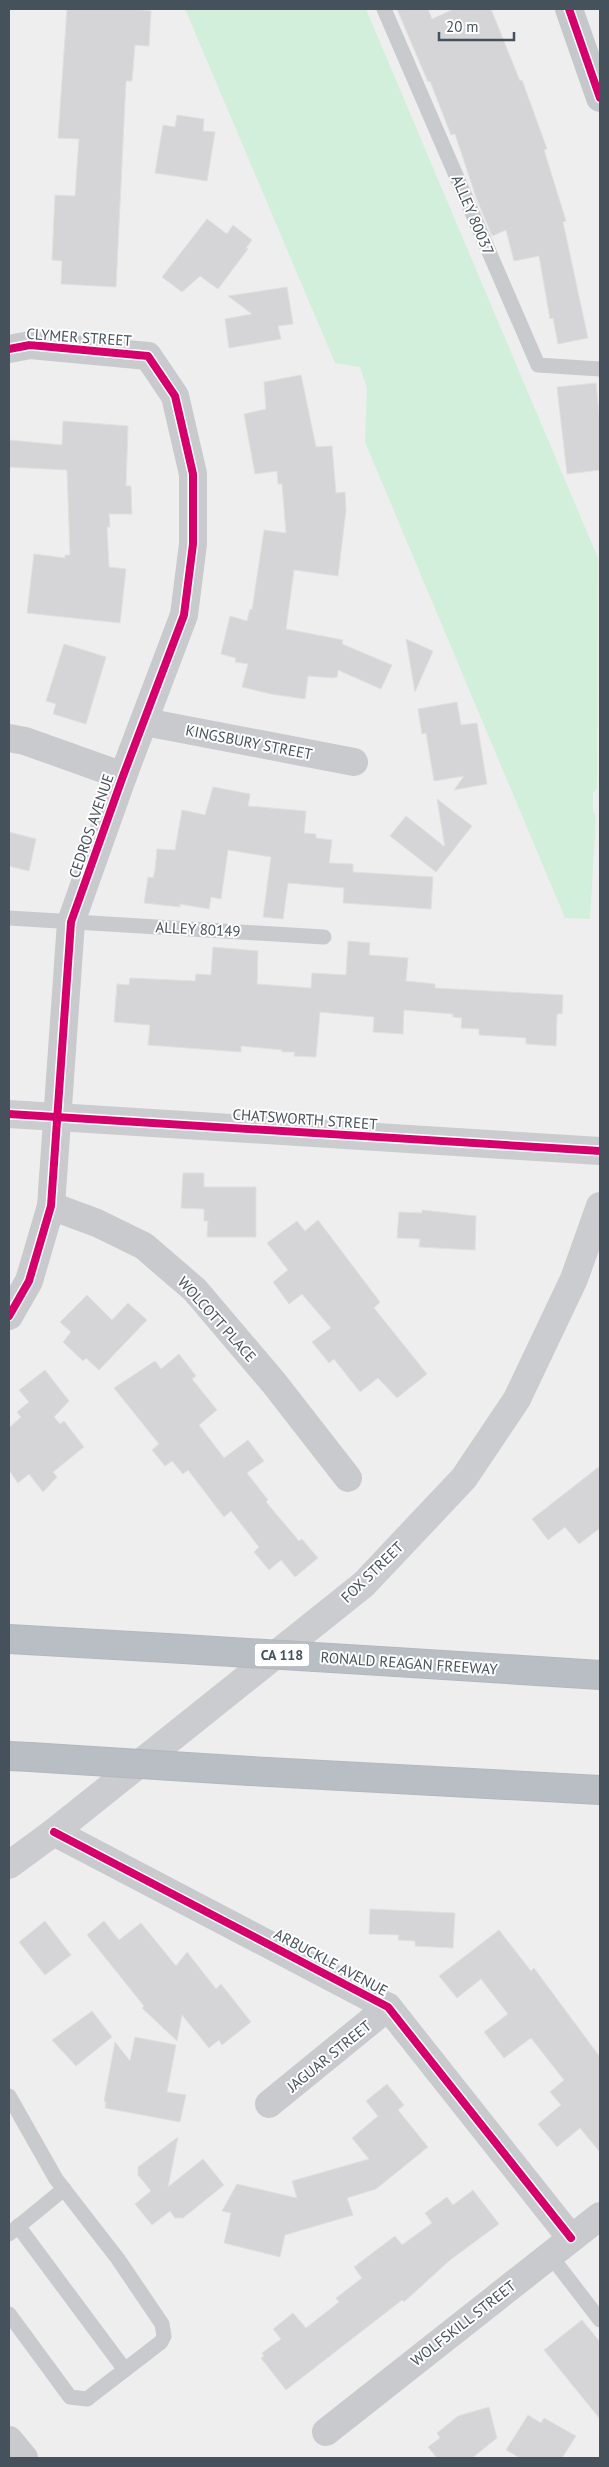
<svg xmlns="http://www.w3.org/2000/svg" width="609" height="2467" font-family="'PT Sans',sans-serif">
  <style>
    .green { fill: #d2efdc }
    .building { fill: #d5d5d7; stroke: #e0e0e1 }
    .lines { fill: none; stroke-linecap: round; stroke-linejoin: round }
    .highway-casing { stroke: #b3b8be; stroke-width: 30 }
    .lane { stroke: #c8cacd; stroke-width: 15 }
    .street { stroke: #c8cacd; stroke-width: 28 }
    .secondary { stroke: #cacccf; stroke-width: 28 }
    .primary { stroke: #c4c8cb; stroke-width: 28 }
    .highway { stroke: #b9bec4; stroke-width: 28 }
    .highway-bridge-casing { stroke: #b3b8be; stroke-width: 30; stroke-linecap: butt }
    .highway-bridge { stroke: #b9bec4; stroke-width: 28 }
    .cycleway-casing { stroke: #fff; stroke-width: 11 }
    .cycleway { stroke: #d6006c; stroke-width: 8 }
    .labels { text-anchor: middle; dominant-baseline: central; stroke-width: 4; stroke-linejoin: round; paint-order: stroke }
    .shield { fill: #fff; stroke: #7d858c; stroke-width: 1 }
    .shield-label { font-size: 14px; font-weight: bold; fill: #45515b }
    .street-label { font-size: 15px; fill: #45515b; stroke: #fff }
  </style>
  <rect width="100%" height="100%" fill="#efeeee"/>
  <path class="green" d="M 185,9 L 366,9 L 598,558 L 597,788 L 593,793 L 593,811 L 596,816 L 590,919 L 565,918 L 365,442 L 367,388 L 360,367 L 335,363 Z"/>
  <g class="building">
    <path d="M 67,9 L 136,9 L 151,11 L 149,46 L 135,45 L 132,81 L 126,81 L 116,287 L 61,284 L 62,261 L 52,260 L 55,195 L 75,196 L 79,139 L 58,138 Z"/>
    <path d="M 397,9 L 428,9 L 432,19 L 454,9 L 491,9 L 520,81 L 522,80 L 547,149 L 544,150 L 566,221 L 563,222 L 588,338 L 558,344 L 553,318 L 550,319 L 539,256 L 514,261 L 506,230 L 492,236 L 477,200 L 455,134 L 451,135 L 430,81 L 428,82 Z"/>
    <path d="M 177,115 L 204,119 L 203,131 L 215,132 L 207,181 L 155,173 L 163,125 L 175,127 Z"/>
    <path d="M 207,219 L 227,234 L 233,225 L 252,240 L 246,248 L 248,249 L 218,289 L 200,276 L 182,292 L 162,277 Z"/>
    <path d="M 287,287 L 293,324 L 278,326 L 281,339 L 229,348 L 225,319 L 252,314 L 228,296 Z"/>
    <path d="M 301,375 L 316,447 L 332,446 L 336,493 L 345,492 L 346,510 L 338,576 L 294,570 L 286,629 L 343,640 L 342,644 L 392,665 L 381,689 L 338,670 L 337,677 L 334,678 L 308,676 L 305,699 L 271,694 L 242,687 L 248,664 L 235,662 L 236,658 L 221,654 L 230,616 L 247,621 L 250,609 L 252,610 L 264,530 L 286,533 L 282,484 L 278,484 L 277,471 L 255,474 L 244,414 L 266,409 L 264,382 Z"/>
    <path d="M 596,383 L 600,424 L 600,470 L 567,474 L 557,387 Z"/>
    <path d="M 63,421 L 128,426 L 126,486 L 131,486 L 132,514 L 109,514 L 110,527 L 107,527 L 109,567 L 126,569 L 120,623 L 27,613 L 34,554 L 65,558 L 65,555 L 70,555 L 67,470 L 9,467 L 9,440 L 62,445 Z"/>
    <path d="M 406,639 L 433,651 L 415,692 Z"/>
    <path d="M 64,644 L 106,657 L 86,724 L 53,714 L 56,704 L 46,701 Z"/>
    <path d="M 457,702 L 461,725 L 477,723 L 487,784 L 454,790 L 464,776 L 434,781 L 426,733 L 422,734 L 418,709 Z"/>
    <path d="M 213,787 L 250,794 L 248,806 L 306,811 L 304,833 L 316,834 L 316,838 L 332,840 L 329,863 L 353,864 L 353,872 L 433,877 L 431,909 L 343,903 L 344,888 L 288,883 L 283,919 L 263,917 L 271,857 L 228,850 L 221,899 L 211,897 L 209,909 L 180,904 L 180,907 L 144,903 L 148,877 L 153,878 L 155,870 L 157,849 L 175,850 L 182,810 L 205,815 Z"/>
    <path d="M 437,799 L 472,826 L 436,872 L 390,836 L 406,816 L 445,847 Z"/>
    <path d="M 9,832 L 36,839 L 29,871 L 9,866 Z"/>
    <path d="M 348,941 L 370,943 L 369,955 L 408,958 L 406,981 L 435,984 L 435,988 L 563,995 L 562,1014 L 557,1014 L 556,1046 L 526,1044 L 526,1038 L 479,1035 L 479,1029 L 461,1028 L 462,1018 L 453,1017 L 453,1014 L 404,1010 L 403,1034 L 373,1032 L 374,1017 L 320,1012 L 316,1057 L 294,1056 L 295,1052 L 282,1052 L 282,1050 L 241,1046 L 241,1052 L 148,1045 L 150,1025 L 114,1022 L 117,984 L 129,985 L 130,978 L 195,981 L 196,974 L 211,975 L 213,947 L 258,951 L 257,984 L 311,988 L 312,973 L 346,975 Z"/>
    <path d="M 183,1173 L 204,1173 L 204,1187 L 256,1187 L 256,1237 L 207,1237 L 208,1221 L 204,1221 L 204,1209 L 181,1208 Z"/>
    <path d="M 422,1210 L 476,1216 L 475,1250 L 419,1247 L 420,1239 L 397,1238 L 399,1212 L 422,1213 Z"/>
    <path d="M 318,1220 L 380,1302 L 374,1308 L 427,1374 L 397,1398 L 378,1378 L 360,1392 L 334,1359 L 329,1363 L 312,1342 L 331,1328 L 302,1294 L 289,1304 L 273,1282 L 288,1270 L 267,1243 L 297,1221 L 305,1231 Z"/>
    <path d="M 87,1295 L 112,1320 L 128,1303 L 147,1320 L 99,1370 L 86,1358 L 83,1361 L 63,1342 L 71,1332 L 60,1322 Z"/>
    <path d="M 179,1354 L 196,1376 L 192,1379 L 217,1410 L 199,1425 L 224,1458 L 248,1440 L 264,1461 L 247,1473 L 268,1500 L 266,1502 L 299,1541 L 302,1539 L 318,1558 L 295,1577 L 281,1560 L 269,1570 L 254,1552 L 259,1547 L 231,1511 L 224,1517 L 188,1470 L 183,1474 L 172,1461 L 165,1466 L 152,1450 L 159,1444 L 114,1388 L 155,1361 L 161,1369 Z"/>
    <path d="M 45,1370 L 69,1401 L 54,1417 L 60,1424 L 64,1421 L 84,1447 L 53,1472 L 57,1477 L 43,1492 L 29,1474 L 18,1483 L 9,1470 L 9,1428 L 21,1417 L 17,1412 L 29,1402 L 19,1390 Z"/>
    <path d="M 600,1466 L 600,1528 L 579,1544 L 565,1527 L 548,1540 L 532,1519 Z"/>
    <path d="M 370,1909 L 455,1913 L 453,1948 L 415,1946 L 415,1941 L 398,1940 L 399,1935 L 369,1934 Z"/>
    <path d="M 45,1921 L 71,1955 L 45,1975 L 19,1942 Z"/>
    <path d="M 104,1921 L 119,1940 L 141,1923 L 176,1966 L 187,1952 L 216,1989 L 221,1984 L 251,2022 L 222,2045 L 219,2040 L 209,2048 L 182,2015 L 177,2041 L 142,2008 L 144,2006 L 87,1935 Z"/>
    <path d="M 499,1930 L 531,1971 L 534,1968 L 600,2057 L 600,2152 L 580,2128 L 557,2147 L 538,2124 L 561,2105 L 550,2092 L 564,2080 L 531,2038 L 504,2058 L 484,2032 L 508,2014 L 481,1979 L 457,1998 L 439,1976 Z"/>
    <path d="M 92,2011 L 112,2037 L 76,2066 L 52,2040 Z"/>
    <path d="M 135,2037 L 176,2045 L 167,2092 L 186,2095 L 180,2122 L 105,2108 L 106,2102 L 104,2101 L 115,2042 L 130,2061 Z"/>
    <path d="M 387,2084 L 404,2105 L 398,2110 L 428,2147 L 376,2189 L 347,2198 L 353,2215 L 285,2235 L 280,2257 L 224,2243 L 231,2213 L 222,2211 L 237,2184 L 297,2198 L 292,2181 L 369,2159 L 352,2138 L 378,2116 L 366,2101 Z"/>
    <path d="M 178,2137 L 168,2187 L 203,2159 L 224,2185 L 183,2218 L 175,2218 L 170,2211 L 152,2225 L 135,2204 L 151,2191 L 138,2175 L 138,2167 Z"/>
    <path d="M 473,2190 L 499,2224 L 450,2260 L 404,2302 L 402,2300 L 286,2390 L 261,2358 L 264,2356 L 262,2353 L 281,2339 L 273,2329 L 293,2313 L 306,2328 L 339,2302 L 336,2298 L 362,2278 L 354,2267 L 395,2236 L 402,2245 L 432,2223 L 425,2213 L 447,2197 L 453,2205 Z"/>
    <path d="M 582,2320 L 600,2342 L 600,2419 L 544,2350 Z"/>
    <path d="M 489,2407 L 497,2438 L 472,2458 L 437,2458 L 428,2447 L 440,2438 L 437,2433 L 458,2416 Z"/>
    <path d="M 528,2415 L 541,2423 L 544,2418 L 576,2436 L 562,2458 L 520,2458 L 506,2450 Z"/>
  </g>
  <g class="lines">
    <defs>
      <g id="highway">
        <path d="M 9,1639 L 167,1648"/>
        <path d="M 396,1662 L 600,1675"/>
        <path d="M 9,1756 L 30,1757"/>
        <path d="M 250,1771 L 600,1790"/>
      </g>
    </defs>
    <use href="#highway" class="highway-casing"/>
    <g class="lane">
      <path d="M 384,9 L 538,365 L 600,369"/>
      <path d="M 9,918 L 324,937"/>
      <path d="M 9,2096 L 56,2179 L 118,2259 L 162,2324 L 164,2336 L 161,2342 L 87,2399 L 70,2397 L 9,2314"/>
      <path d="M 18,2226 L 125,2370"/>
      <path d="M 9,2234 L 64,2189"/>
      <path d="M 550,2255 L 600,2320"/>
    </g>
    <g class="street">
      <path d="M 9,349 L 30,345 L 148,356 L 175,396 L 193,474 L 193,544 L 184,615 L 123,776 L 71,922 L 51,1206 L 29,1281 L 9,1316"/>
      <path d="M 145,722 L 354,762"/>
      <path d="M 9,738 L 25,741 L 123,776"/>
      <path d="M 51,1206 L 97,1223 L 144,1246 L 195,1290 L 274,1383 L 348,1478"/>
      <path d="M 54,1832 L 388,2007 L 571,2238"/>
      <path d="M 269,2104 L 388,2007"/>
      <path d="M 326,2432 L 600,2216"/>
      <path d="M 9,2440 L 24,2458"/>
    </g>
    <g class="secondary">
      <path d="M 9,1114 L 600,1151"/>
      <path d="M 9,1865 L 54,1832 L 364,1584 L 464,1478 L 517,1399 L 574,1279 L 600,1206"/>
    </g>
    <path class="primary" d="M 569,9 L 600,98"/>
    <use href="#highway" class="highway"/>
    <defs>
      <g id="highway-bridge">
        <path d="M 167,1648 L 396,1662"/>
        <path d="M 30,1757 L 250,1771"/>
      </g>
    </defs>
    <use href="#highway-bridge" class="highway-bridge-casing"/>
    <use href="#highway-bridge" class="highway-bridge"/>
    <defs>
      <g id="cycleway">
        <path d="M 569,9 L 600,98"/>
        <path d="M 9,349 L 30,345 L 148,356 L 175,396 L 193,474 L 193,544 L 184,615 L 123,776 L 71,922 L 51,1206 L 29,1281 L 9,1316"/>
        <path d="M 9,1114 L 600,1151"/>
        <path d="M 54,1832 L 388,2007 L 571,2238"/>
      </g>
    </defs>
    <use href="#cycleway" class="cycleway-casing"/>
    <use href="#cycleway" class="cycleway"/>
  </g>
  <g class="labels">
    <rect class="shield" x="254.5" y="1643.5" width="55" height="23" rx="4"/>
    <g class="shield-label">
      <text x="282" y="1655">CA 118</text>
    </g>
    <g class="street-label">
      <text transform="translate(473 215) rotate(67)">ALLEY 80037</text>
      <text transform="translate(79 337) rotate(4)">CLYMER STREET</text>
      <text transform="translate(249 742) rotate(11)">KINGSBURY STREET</text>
      <text transform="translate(91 826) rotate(-71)">CEDROS AVENUE</text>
      <text transform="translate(198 929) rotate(3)">ALLEY 80149</text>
      <text transform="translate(305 1119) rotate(4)">CHATSWORTH STREET</text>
      <text transform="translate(217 1319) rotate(48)">WOLCOTT PLACE</text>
      <text transform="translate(372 1572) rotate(-44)">FOX STREET</text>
      <text transform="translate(409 1663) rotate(4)">RONALD REAGAN FREEWAY</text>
      <text transform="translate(331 1962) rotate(28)">ARBUCKLE AVENUE</text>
      <text transform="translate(329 2056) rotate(-39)">JAGUAR STREET</text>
      <text transform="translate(463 2323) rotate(-38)">WOLFSKILL STREET</text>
    </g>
  </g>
  <rect width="609" height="2467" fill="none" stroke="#45515b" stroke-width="20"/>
  <path d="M439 32v8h75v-8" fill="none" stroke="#45515b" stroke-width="2.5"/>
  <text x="446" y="32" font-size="15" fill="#45515b" stroke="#ffffff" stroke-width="4" paint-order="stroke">20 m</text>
</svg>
